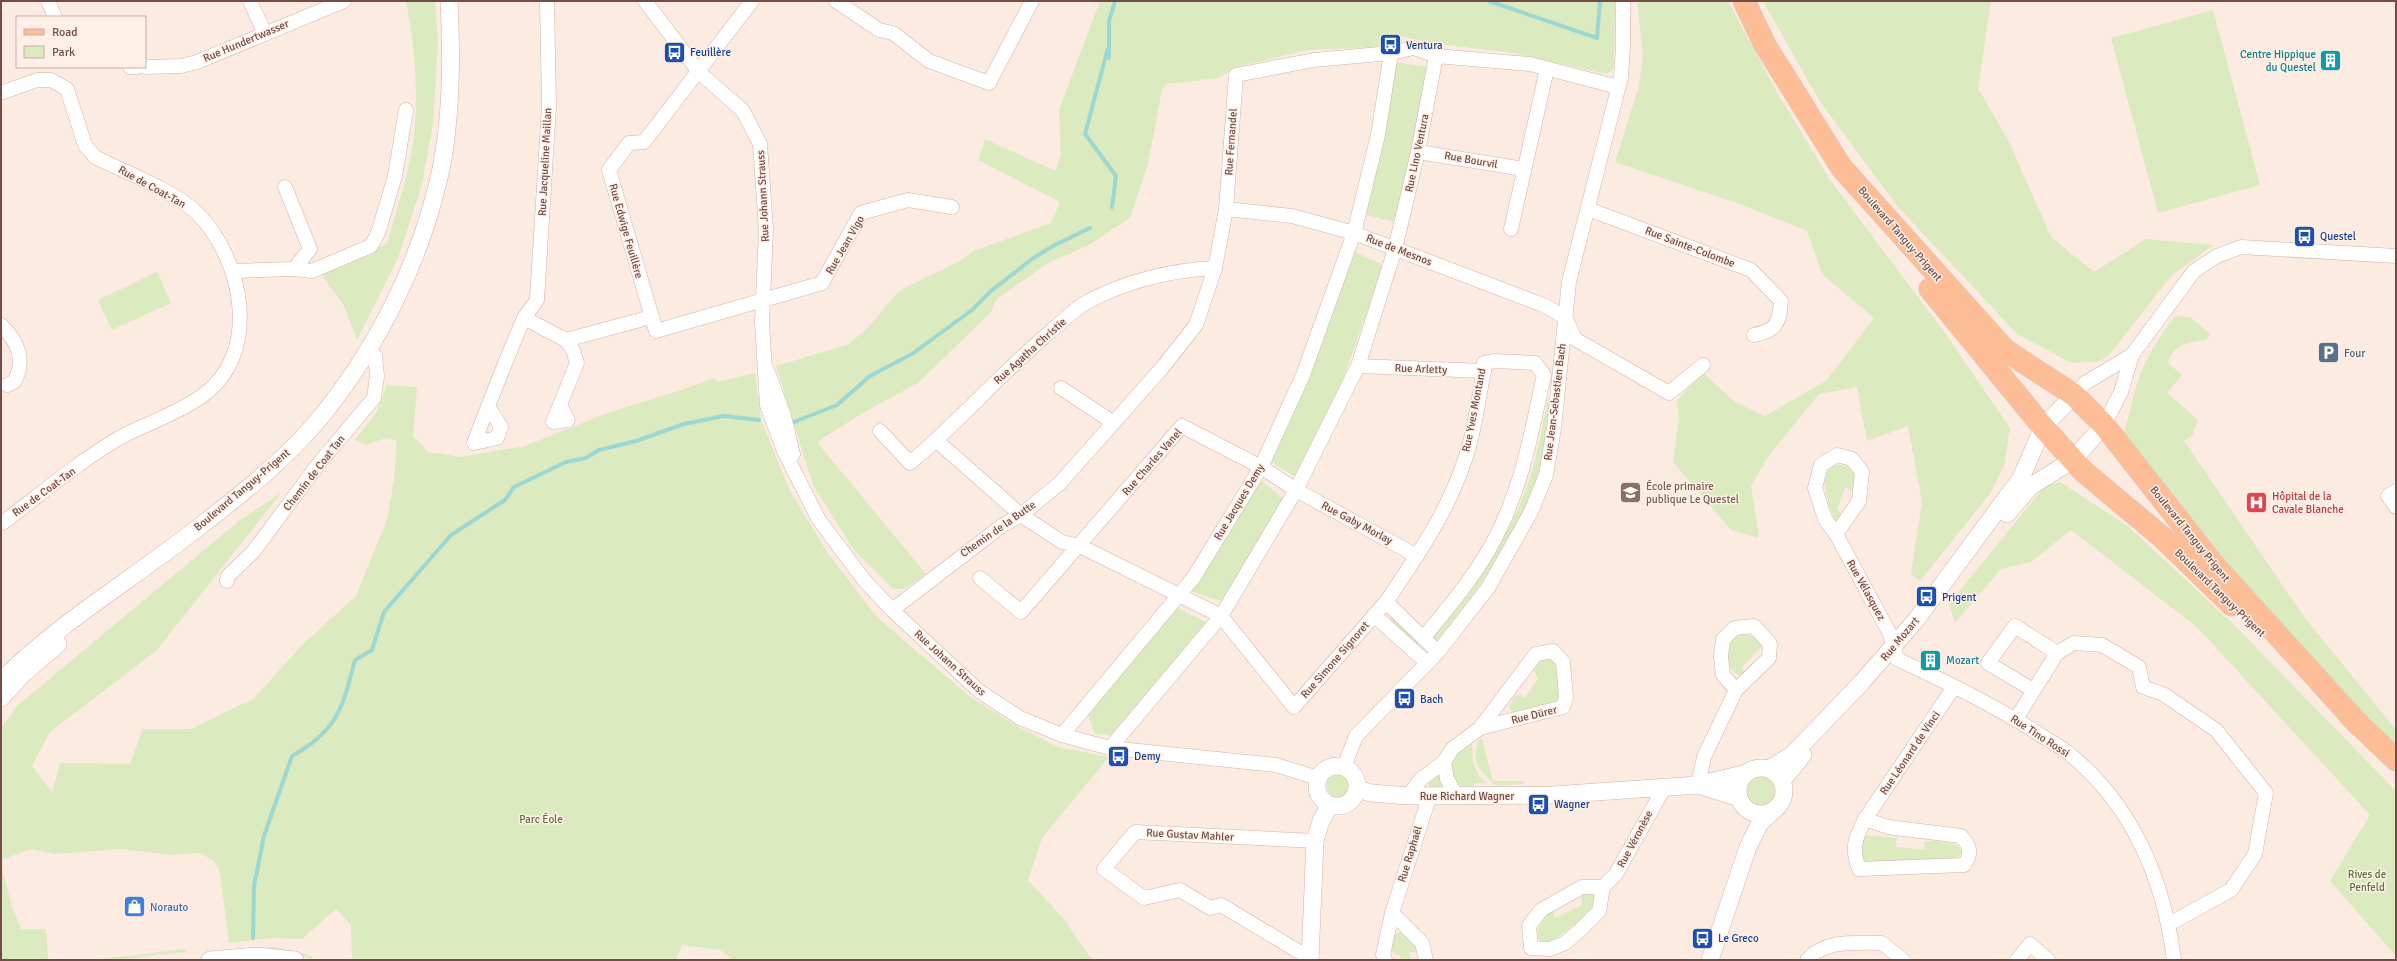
<svg xmlns="http://www.w3.org/2000/svg" width="2397" height="961" font-family="Signika,sans-serif">
  <style>
    .green { fill: #dbeabf }
    .lines { fill: none; stroke-linecap: round; stroke-linejoin: round }
    .stream { stroke: #9bd8d2; stroke-width: 4 }
    .minor-casing { stroke: #d0b2ab; stroke-width: 15 }
    .tertiary-casing { stroke: #d0b2ab; stroke-width: 18 }
    .primary-casing { stroke: #d5c9c8; stroke-width: 23 }
    .minor { stroke: #fff; stroke-width: 14 }
    .tertiary { stroke: #fff; stroke-width: 17 }
    .primary { stroke: #fdbe97; stroke-width: 22 }
    .labels { text-anchor: middle; dominant-baseline: central; stroke-width: 3; stroke-linejoin: round; paint-order: stroke }
    .street-label { font-size: 11px; fill: #744c47; stroke: #fff0e7 }
    .transit-label { font-size: 11px; fill: #164399; stroke: #fff0e7; text-anchor: start }
    .culture-label { font-size: 11px; fill: #0d838f; stroke: #fff0e7; text-anchor: end }
    .service-label { font-size: 11px; fill: #4e5e75; stroke: #fff0e7; text-anchor: start }
    .education-label { font-size: 11px; fill: #785e54; stroke: #fff0e7; text-anchor: start }
    .health-label { font-size: 11px; fill: #be3a42; stroke: #fff0e7; text-anchor: start }
    .park-label { font-size: 11px; fill: #5b743c; stroke: #fff0e7 }
    .shop-label { font-size: 11px; fill: #366cbe; stroke: #fff0e7; text-anchor: start }
  </style>
  <rect width="100%" height="100%" fill="#fcebe1"/>
  <g class="green">
    <path d="M 406,1 L 435,1 L 438,42 L 433,124 L 422,184 L 398,258 L 357,340 L 343,304 L 323,277 L 322,271 L 387,244 C 395,215 405,186 411,156 C 420,105 416,51 406,1 Z"/>
    <path d="M 1100,1 L 1615,1 L 1614,61 L 1613,70 L 1606,74 L 1513,53 L 1439,44 L 1399,36 L 1383,47 L 1308,50 L 1237,67 L 1218,78 L 1166,84 L 1162,90 L 1148,164 L 1130,218 L 1089,245 L 1048,263 L 997,299 L 991,312 L 918,383 L 861,414 L 817,442 L 926,574 L 904,589 L 893,589 L 854,550 L 813,485 L 776,366 L 847,345 L 867,329 L 896,294 L 906,287 L 958,262 L 974,251 L 1051,223 L 1060,202 L 978,160 L 985,139 L 1055,171 L 1061,156 L 1059,110 Z"/>
    <path d="M 1637,1 L 1728,1 L 1778,94 L 1831,181 L 1945,333 L 2010,428 L 2004,466 L 1989,495 L 1920,581 L 1911,574 L 1922,502 L 1908,426 L 1867,441 L 1857,387 L 1819,394 L 1770,454 L 1751,486 L 1759,538 L 1731,530 L 1673,462 L 1679,419 L 1677,400 L 1703,373 L 1735,402 L 1765,416 L 1826,381 L 1874,318 L 1822,274 L 1807,231 L 1734,202 L 1615,162 L 1639,86 L 1643,56 Z"/>
    <path d="M 1763,1 L 1991,1 L 1978,88 L 2010,144 L 2051,237 L 2094,272 L 2146,239 L 2213,245 L 2171,276 L 2110,354 L 2100,361 L 2072,363 L 2017,334 L 1898,207 L 1819,100 Z"/>
    <path d="M 2213,10 L 2260,185 L 2158,213 L 2111,38 Z"/>
    <path d="M 1394,62 L 1428,67 L 1415,140 L 1396,222 L 1362,214 Z"/>
    <path d="M 1355,252 L 1383,265 L 1344,377 L 1297,478 L 1269,461 L 1314,367 Z"/>
    <path d="M 157,272 L 171,303 L 112,330 L 98,300 Z"/>
    <path d="M 2175,316 L 2190,317 L 2210,334 L 2206,340 C 2189,343 2173,343 2168,363 L 2182,375 L 2167,393 L 2198,420 L 2192,436 L 2184,441 L 2305,618 L 2396,730 L 2396,750 L 2221,564 L 2121,441 C 2129,420 2131,399 2139,378 C 2147,355 2161,335 2175,316 Z"/>
    <path d="M 755,373 L 761,420 L 790,491 L 829,555 L 877,617 L 969,696 L 1017,726 L 1058,747 L 1109,757 L 1042,838 L 1028,880 L 1064,919 L 1092,960 L 733,960 L 720,950 L 682,945 L 676,960 L 352,960 L 351,925 L 336,909 L 302,939 L 272,938 L 229,943 L 220,873 L 214,861 L 200,853 L 171,855 L 121,849 L 55,854 L 31,849 L 1,860 L 1,728 L 17,706 L 239,521 L 281,493 L 157,650 L 50,732 L 32,766 L 52,792 L 60,763 L 130,764 L 143,729 L 191,729 L 253,699 L 303,644 L 356,596 L 387,520 L 394,480 L 397,440 L 386,438 L 366,445 L 355,440 L 376,413 L 387,385 L 417,387 L 413,436 L 428,452 L 461,457 L 525,446 L 605,414 L 681,390 L 714,378 L 718,382 Z"/>
    <path d="M 1548,399 L 1550,403 C 1548,420 1547,439 1543,457 C 1528,527 1479,589 1434,644 L 1429,638 C 1464,593 1502,550 1523,497 C 1536,466 1541,432 1548,399 Z"/>
    <path d="M 1835,465 L 1848,466 C 1857,474 1855,481 1853,492 L 1845,487 L 1837,509 L 1842,515 L 1840,523 L 1835,522 C 1830,506 1815,475 1835,465 Z"/>
    <path d="M 1260,480 L 1284,499 L 1221,601 L 1190,591 Z"/>
    <path d="M 2060,482 L 2129,527 L 2232,623 L 2396,791 L 2396,956 L 2330,881 L 2370,815 L 2197,627 L 2071,530 L 2031,562 L 2001,569 L 1955,623 L 1949,604 L 2045,486 Z"/>
    <path d="M 1177,608 L 1206,622 L 1111,735 L 1095,734 L 1088,715 Z"/>
    <path d="M 1391,617 L 1419,643 L 1417,646 L 1389,619 Z"/>
    <path d="M 1744,634 C 1754,635 1761,641 1763,650 L 1760,648 L 1742,667 L 1745,674 L 1743,676 C 1726,674 1727,656 1727,644 L 1738,635 Z"/>
    <path d="M 1549,658 L 1557,665 L 1562,693 L 1558,702 L 1513,714 L 1509,705 L 1515,696 L 1520,695 L 1525,698 L 1538,678 L 1533,670 L 1536,661 Z"/>
    <path d="M 1482,739 L 1493,781 L 1525,781 L 1524,784 L 1496,786 C 1479,768 1472,768 1478,740 Z"/>
    <path d="M 1472,741 L 1473,763 L 1479,776 L 1487,783 L 1474,783 L 1474,789 C 1455,789 1441,771 1455,755 C 1460,750 1467,745 1472,741 Z"/>
    <path d="M 1439,774 L 1442,786 L 1430,788 L 1428,781 Z"/>
    <circle cx="1338" cy="786" r="11"/>
    <circle cx="1760" cy="791" r="15"/>
    <path d="M 1868,835 L 1897,838 L 1896,847 L 1924,850 L 1925,841 C 1936,842 1959,839 1962,852 L 1957,859 L 1872,865 L 1862,861 L 1859,857 L 1863,837 Z"/>
    <path d="M 1,863 L 11,904 L 21,929 L 46,929 L 48,960 L 1,960 Z"/>
    <path d="M 1581,894 L 1594,895 L 1596,908 L 1553,941 L 1542,942 L 1539,939 C 1534,927 1545,918 1552,910 L 1555,918 L 1582,905 Z"/>
    <path d="M 1401,932 L 1408,935 L 1420,953 L 1409,952 L 1411,960 L 1401,960 L 1400,956 L 1392,952 L 1394,935 Z"/>
    <path d="M 274,947 L 312,956 L 311,959 L 299,955 L 231,951 Z"/>
    <path d="M 185,949 L 186,952 L 116,960 L 93,960 Z"/>
  </g>
  <g class="lines">
    <g class="stream">
      <path d="M 1489,1 L 1597,38 L 1600,1"/>
      <path d="M 1112,207 L 1116,176 L 1085,134 L 1108,48 L 1109,58 L 1109,21 L 1115,1"/>
      <path d="M 794,422 L 837,405 L 870,376 L 912,354 L 972,310 L 991,291 L 1032,259 L 1053,246 L 1090,228"/>
      <path d="M 253,938 L 254,886 L 264,836 L 292,756 C 338,730 342,709 355,660 L 372,650 L 384,612 L 451,535 L 505,500 L 514,487 L 566,462 L 586,458 L 599,450 L 636,441 L 684,424 L 724,416 L 759,420"/>
    </g>
    <defs>
      <g id="minor">
        <path d="M 48,1 L 55,17"/>
        <path d="M 250,1 L 265,34"/>
        <path d="M 547,1 L 549,106 L 537,300 L 524,318 L 566,340 L 651,317"/>
        <path d="M 645,1 L 699,72 L 743,111 L 760,144 L 766,229 L 762,322 L 767,405 L 784,451 L 819,520 L 864,580 L 892,610 L 979,691 L 1020,718 L 1062,735 L 1110,748 L 1276,765 L 1318,778"/>
        <path d="M 752,1 L 644,142 L 629,143 L 609,170 L 656,331 L 822,283 L 861,213 L 908,200 L 952,207"/>
        <path d="M 836,1 L 879,30 L 893,33 L 929,61 L 989,83 L 1032,1"/>
        <path d="M 130,67 L 137,67"/>
        <path d="M 145,67 L 181,66 L 197,62 L 344,1"/>
        <path d="M 1,93 L 37,80 L 51,80 L 67,89 L 85,145 L 95,157 C 125,172 175,191 198,214 C 243,260 262,354 202,396 C 177,414 147,423 121,437 C 79,461 40,495 1,524"/>
        <path d="M 1418,152 L 1524,169"/>
        <path d="M 285,187 L 310,249 L 294,269"/>
        <path d="M 1226,209 L 1292,216 L 1354,233 L 1543,305 L 1565,317"/>
        <path d="M 1588,209 L 1751,270 L 1781,301 C 1779,324 1777,330 1754,335"/>
        <path d="M 1511,229 L 1547,69"/>
        <path d="M 233,271 L 294,269 L 312,271 L 371,246 L 378,233 L 395,176 L 406,110"/>
        <path d="M 1565,317 L 1575,339 L 1669,393 L 1703,365"/>
        <path d="M 1,325 C 18,341 26,361 14,382 L 7,385"/>
        <path d="M 1358,366 L 1484,371"/>
        <path d="M 768,372 L 784,416 L 793,454"/>
        <path d="M 1061,388 L 1114,423"/>
        <path d="M 2074,395 L 2085,383 L 2132,355 L 2194,271 L 2217,256 L 2241,247 L 2396,256"/>
        <path d="M 560,405 L 568,420 L 553,422 L 577,363 L 573,350 L 566,340"/>
        <path d="M 488,406 L 501,427 L 497,438 L 474,443 C 490,401 506,359 524,318"/>
        <path d="M 2104,425 L 2121,392 L 2132,355"/>
        <path d="M 880,431 L 910,463 C 959,422 1001,373 1050,332 C 1061,323 1074,309 1087,302 C 1127,281 1171,270 1215,268"/>
        <path d="M 937,441 L 1021,515 L 1062,542 L 1080,546 L 1221,616 L 1294,707 L 1386,602"/>
        <path d="M 2396,491 L 2388,496 L 2396,507"/>
        <path d="M 1836,534 L 1825,519 L 1815,488 L 1821,465 L 1837,455 L 1852,459 L 1862,472 L 1859,501 L 1836,534 L 1890,634 L 1897,659 C 1946,682 1996,706 2042,736 C 2052,742 2063,748 2072,756 C 2134,808 2164,882 2174,960"/>
        <path d="M 980,578 L 1021,612 L 1182,426 L 1261,467 L 1296,490 L 1417,556"/>
        <path d="M 227,581 L 228,576 L 253,552 L 320,462 L 374,398 L 377,376 L 375,356"/>
        <path d="M 892,610 L 1003,525 L 1021,515 L 1060,483 L 1162,368 L 1196,325 L 1215,268 L 1226,209 L 1236,75 L 1314,60 L 1391,53 L 1414,48 L 1436,56 L 1530,64 L 1618,87"/>
        <path d="M 1374,615 L 1427,663"/>
        <path d="M 1423,638 C 1453,602 1483,567 1502,524 C 1524,477 1533,425 1544,375 L 1535,363 L 1496,361 L 1484,363 L 1484,371 C 1479,395 1476,420 1470,443 C 1454,503 1420,552 1386,602 L 1438,652"/>
        <path d="M 2033,690 L 1988,663 L 2015,626 L 2057,653"/>
        <path d="M 2016,719 L 2057,653 L 2074,643 L 2102,645 L 2139,667 L 2143,687 L 2163,694 L 2216,730 L 2266,793 L 2255,854 L 2231,890 L 2169,924"/>
        <path d="M 1062,735 L 1194,577 L 1261,467 L 1303,375 L 1354,233 L 1378,135 L 1391,53"/>
        <path d="M 1110,748 L 1221,616 L 1296,490 L 1358,366 L 1395,249 L 1418,152 L 1436,56"/>
        <path d="M 1444,762 L 1447,779 L 1456,795"/>
        <path d="M 1344,767 L 1356,736 L 1438,652 L 1488,588 L 1531,512 L 1546,475 L 1554,428 L 1569,282 L 1621,77 L 1623,46 L 1623,1"/>
        <path d="M 1698,785 L 1704,757 L 1736,690 L 1769,658 L 1770,644 L 1754,626 L 1735,628 L 1723,639 L 1721,657 L 1723,675 L 1736,690"/>
        <path d="M 1408,796 L 1421,779 L 1444,762 L 1452,749 L 1480,728 L 1563,707 L 1566,698 L 1563,662 L 1553,651 L 1536,654 L 1480,728"/>
        <path d="M 1865,819 L 1888,827 L 1961,836 C 1971,847 1972,853 1964,865 L 1859,869 C 1851,848 1855,839 1865,819 L 1954,687"/>
        <path d="M 1603,887 L 1599,911 L 1577,933 L 1565,943 L 1550,949 L 1531,948 L 1529,926 L 1541,910 L 1582,887 L 1603,887 L 1616,874 L 1664,788"/>
        <path d="M 1392,913 L 1422,943 L 1426,960"/>
        <path d="M 1310,957 L 1296,950 L 1221,905 L 1210,908 L 1180,890 L 1144,898 L 1104,869 L 1135,832 L 1315,841"/>
        <path d="M 1385,960 L 1383,955 L 1392,913 L 1430,795"/>
        <path d="M 1807,960 C 1827,939 1855,943 1882,943 L 1903,960"/>
        <path d="M 2017,960 L 2030,944 L 2048,960"/>
      </g>
      <g id="tertiary">
        <path d="M 2007,514 L 2031,486 L 2073,460 L 2104,425"/>
        <path d="M 1,681 C 61,621 133,579 199,527 C 243,493 289,457 324,413 C 380,343 422,258 441,169 C 452,114 452,57 449,1"/>
        <path d="M 1,698 L 22,675 L 58,644"/>
        <circle cx="1337" cy="786" r="20"/>
        <circle cx="1761" cy="791" r="23"/>
        <path d="M 1769,769 L 1792,755 L 1862,682 L 1916,620 L 2021,478 L 2043,427 L 2074,395"/>
        <path d="M 1782,781 L 1803,755"/>
        <path d="M 1698,785 L 1739,798"/>
        <path d="M 1357,789 L 1371,793 L 1408,796 L 1552,795 L 1698,785 L 1747,773"/>
        <path d="M 210,960 L 256,956 L 295,960"/>
        <path d="M 1310,960 L 1315,841 L 1321,821 L 1330,805"/>
        <path d="M 1710,960 L 1748,847 L 1760,823 L 1773,811"/>
      </g>
      <g id="primary">
        <path d="M 1744,1 L 1765,45 L 1841,167 L 2005,350 L 2074,395 L 2104,425 L 2214,565 L 2360,726"/>
        <path d="M 1930,289 L 2043,427 L 2083,471 L 2163,538 L 2232,605"/>
        <path d="M 2350,716 L 2396,760"/>
      </g>
    </defs>
    <use href="#minor" class="minor-casing"/>
    <use href="#tertiary" class="tertiary-casing"/>
    <use href="#primary" class="primary-casing"/>
    <use href="#minor" class="minor"/>
    <use href="#tertiary" class="tertiary"/>
    <use href="#primary" class="primary"/>
  </g>
  <defs>
    <symbol id="bus-square" viewBox="-11 -11 22 22"><rect x="-9" y="-9" width="18" height="18" rx="4" fill="#1a4fb4" stroke="#fff0e7"/><path d="M-5-6H5V4H4V6H2V4H-2V6H-4V4H-5ZM-3.5-4V0h7V-4ZM-3.5 1.2v1.5H-2V1.2ZM2 1.2v1.5H3.5V1.2Z" fill="#fff"/></symbol>
    <symbol id="building-square" viewBox="-11 -11 22 22"><rect x="-9" y="-9" width="18" height="18" rx="4" fill="#0f9aa8" stroke="#fff0e7"/><path d="M-4-6H4V6H1V3H-1V6H-4ZM-2.5-4.3h1.7v1.8h-1.7ZM.8-4.3h1.7v1.8H.8ZM-2.5-1h1.7V.8h-1.7ZM.8-1h1.7V.8H.8Z" fill="#fff"/></symbol>
    <symbol id="parking-square" viewBox="-11 -11 22 22"><rect x="-9" y="-9" width="18" height="18" rx="4" fill="#5c6f8a" stroke="#fff0e7"/><path d="M-3.5-5.5H1a3.5 3.5 0 0 1 0 7H-1V5.5H-3.5ZM-1-3.4V-.6H.8a1.4 1.4 0 0 0 0-2.8Z" fill="#fff"/></symbol>
    <symbol id="school-square" viewBox="-11 -11 22 22"><rect x="-9" y="-9" width="18" height="18" rx="4" fill="#8d6e63" stroke="#fff0e7"/><path d="M0-5L7-2L0 1L-7-2ZM-4 1L0 2.5L4 1V4Q0 6-4 4Z" fill="#fff"/></symbol>
    <symbol id="hospital-square" viewBox="-11 -11 22 22"><rect x="-9" y="-9" width="18" height="18" rx="4" fill="#e0444e" stroke="#fff0e7"/><path d="M-5-5h3v3.5h4V-5h3V5h-3V1.5h-4V5h-3Z" fill="#fff"/></symbol>
    <symbol id="shop-square" viewBox="-11 -11 22 22"><rect x="-9" y="-9" width="18" height="18" rx="4" fill="#3f7fe0" stroke="#fff0e7"/><path d="M-5-2.5h2.3a2.7 3.5 0 0 1 5.4 0H5L5.5 6h-11ZM-1.5-2.5h3a1.5 2.3 0 0 0-3 0Z" fill="#fff"/></symbol>
  </defs>
  <g fill-rule="evenodd">
    <use href="#bus-square" x="1378" y="32" width="25" height="25"/>
    <use href="#bus-square" x="662" y="40" width="25" height="25"/>
    <use href="#building-square" x="2318" y="48" width="25" height="25"/>
    <use href="#bus-square" x="2292" y="224" width="25" height="25"/>
    <use href="#parking-square" x="2316" y="340" width="25" height="25"/>
    <use href="#school-square" x="1618" y="480" width="25" height="25"/>
    <use href="#hospital-square" x="2244" y="490" width="25" height="25"/>
    <use href="#bus-square" x="1914" y="584" width="25" height="25"/>
    <use href="#building-square" x="1918" y="648" width="25" height="25"/>
    <use href="#bus-square" x="1392" y="686" width="25" height="25"/>
    <use href="#bus-square" x="1106" y="744" width="25" height="25"/>
    <use href="#bus-square" x="1526" y="792" width="25" height="25"/>
    <use href="#shop-square" x="122" y="894" width="25" height="25"/>
    <use href="#bus-square" x="1690" y="926" width="25" height="25"/>
  </g>
  <g class="labels">
    <g class="street-label">
      <text transform="translate(246 41) rotate(-23)">Rue Hundertwasser</text>
      <text transform="translate(1231 142) rotate(-86)">Rue Fernandel</text>
      <text transform="translate(1417 153) rotate(-78)">Rue Lino Ventura</text>
      <text transform="translate(1471 160) rotate(10)">Rue Bourvil</text>
      <text transform="translate(545 162) rotate(-87)">Rue Jacqueline Maillan</text>
      <text transform="translate(152 187) rotate(29)">Rue de Coat-Tan</text>
      <text transform="translate(763 196) rotate(-93)">Rue Johann Strauss</text>
      <text transform="translate(626 231) rotate(74)">Rue Edwige Feuillère</text>
      <text transform="translate(1900 234) rotate(49)">Boulevard Tanguy-Prigent</text>
      <text transform="translate(845 245) rotate(-60)">Rue Jean Vigo</text>
      <text transform="translate(1690 247) rotate(21)">Rue Sainte-Colombe</text>
      <text transform="translate(1399 250) rotate(21)">Rue de Mesnos</text>
      <text transform="translate(1030 351) rotate(-42)">Rue Agatha Christie</text>
      <text transform="translate(1421 369) rotate(2)">Rue Arletty</text>
      <text transform="translate(1555 402) rotate(-83)">Rue Jean-Sebastien Bach</text>
      <text transform="translate(1474 410) rotate(-79)">Rue Yves Montand</text>
      <text transform="translate(1152 462) rotate(-49)">Rue Charles Vanel</text>
      <text transform="translate(314 473) rotate(-52)">Chemin de Coat Tan</text>
      <text transform="translate(242 490) rotate(-40)">Boulevard Tanguy-Prigent</text>
      <text transform="translate(44 492) rotate(-36)">Rue de Coat-Tan</text>
      <text transform="translate(1239 502) rotate(-59)">Rue Jacques Demy</text>
      <text transform="translate(1357 523) rotate(28)">Rue Gaby Morlay</text>
      <text transform="translate(998 529) rotate(-35)">Chemin de la Butte</text>
      <text transform="translate(2190 534) rotate(51)">Boulevard Tanguy Prigent</text>
      <text transform="translate(1866 590) rotate(61)">Rue Vélasquez</text>
      <text transform="translate(2220 593) rotate(44)">Boulevard Tanguy-Prigent</text>
      <text transform="translate(1900 639) rotate(-50)">Rue Mozart</text>
      <text transform="translate(1335 660) rotate(-49)">Rue Simone Signoret</text>
      <text transform="translate(950 663) rotate(42)">Rue Johann Strauss</text>
      <text transform="translate(1534 715) rotate(-14)">Rue Dürer</text>
      <text transform="translate(2040 736) rotate(33)">Rue Tino Rossi</text>
      <text transform="translate(1910 753) rotate(-56)">Rue Léonard de Vinci</text>
      <text x="1467" y="796">Rue Richard Wagner</text>
      <text transform="translate(1190 835) rotate(3)">Rue Gustav Mahler</text>
      <text transform="translate(1635 839) rotate(-62)">Rue Véronèse</text>
      <text transform="translate(1410 854) rotate(-73)">Rue Raphaël</text>
    </g>
    <g class="transit-label">
      <text x="1406" y="45">Ventura</text>
      <text x="690" y="52">Feuillère</text>
      <text x="2320" y="236">Questel</text>
      <text x="1942" y="597">Prigent</text>
      <text x="1420" y="699">Bach</text>
      <text x="1134" y="756">Demy</text>
      <text x="1554" y="804">Wagner</text>
      <text x="1718" y="938">Le Greco</text>
    </g>
    <g class="culture-label">
      <text x="2316" y="54">Centre Hippique<tspan x="2316" dy="13">du Questel</tspan></text>
      <text x="1946" y="660" text-anchor="start">Mozart</text>
    </g>
    <g class="service-label">
      <text x="2344" y="353">Four</text>
    </g>
    <g class="education-label">
      <text x="1646" y="486">École primaire<tspan x="1646" dy="13">publique Le Questel</tspan></text>
    </g>
    <g class="health-label">
      <text x="2272" y="496">Hôpital de la<tspan x="2272" dy="13">Cavale Blanche</tspan></text>
    </g>
    <g class="park-label">
      <text x="541" y="819">Parc Éole</text>
      <text x="2367" y="874">Rives de<tspan x="2367" dy="13">Penfeld</tspan></text>
    </g>
    <g class="shop-label">
      <text x="150" y="907">Norauto</text>
    </g>
  </g>
  <rect width="2397" height="961" fill="none" stroke="#744c47" stroke-width="4"/>
  <rect x="16" y="16" width="130" height="52" fill="#fff0e7" stroke="#c7aea7"/>
  <rect x="24" y="29" width="20" height="6" fill="#fdbe97" stroke="#c7aea7"/>
  <text x="52" y="36" font-size="12" fill="#744c47">Road</text>
  <rect x="24" y="46" width="20" height="12" fill="#dbeabf" stroke="#c7aea7"/>
  <text x="52" y="56" font-size="12" fill="#744c47">Park</text>
</svg>
